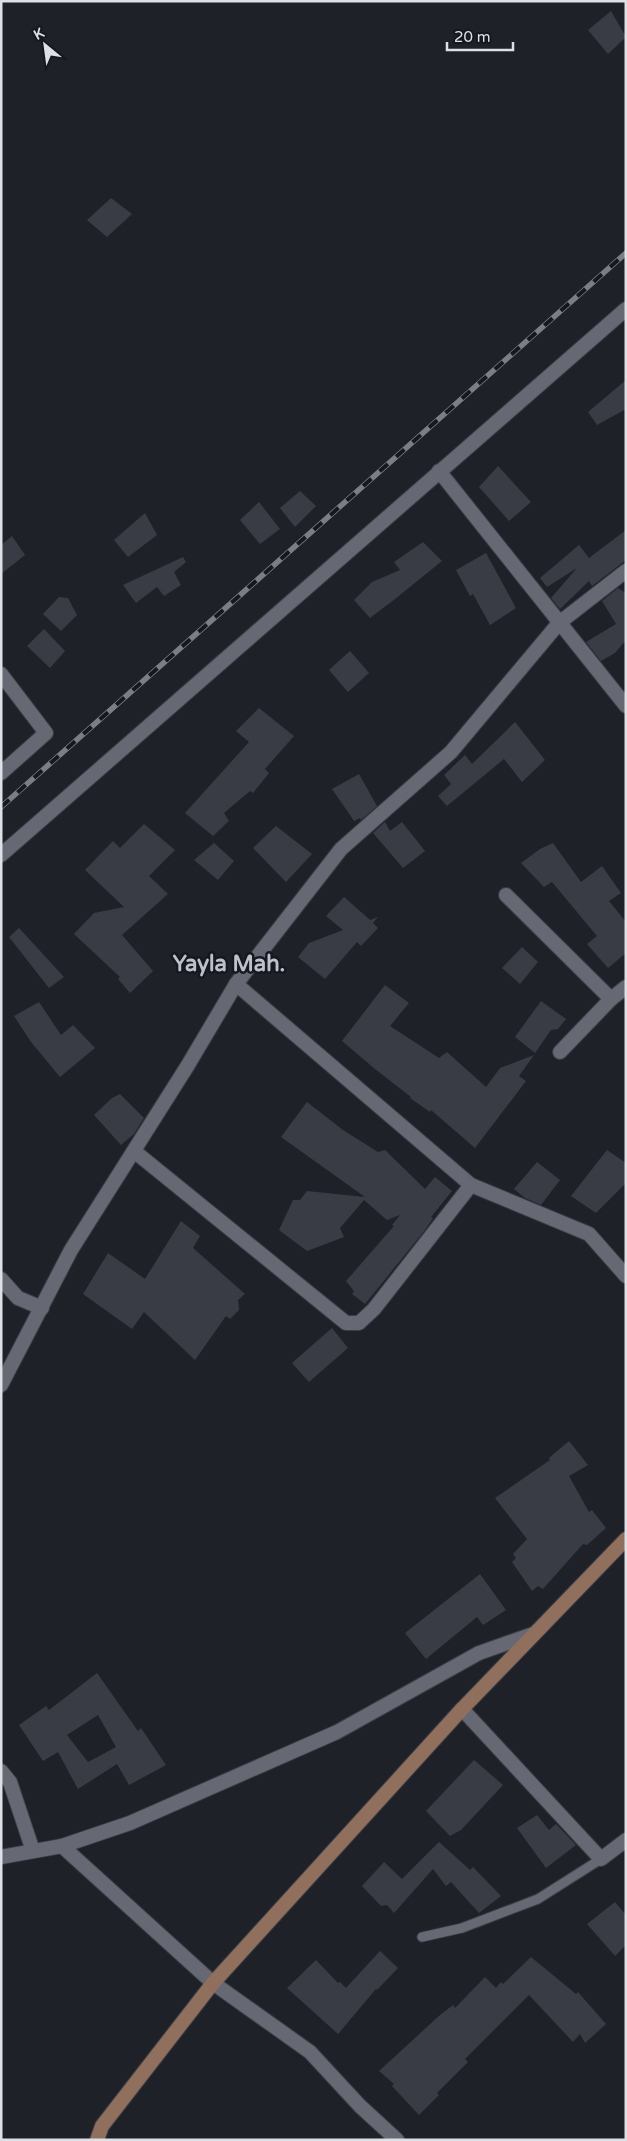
<svg xmlns="http://www.w3.org/2000/svg" width="627" height="2141" font-family="'Varela Round',sans-serif">
  <style>
    .building { fill: #3a3c45; fill-rule: evenodd }
    .lines { fill: none; stroke-linecap: round; stroke-linejoin: round }
    .service-casing { stroke: #3c3e45; stroke-width: 11 }
    .minor-casing { stroke: #3c3e45; stroke-width: 16 }
    .tertiary-casing { stroke: #3c3e45; stroke-width: 16 }
    .secondary-casing { stroke: #3c3e45; stroke-width: 16 }
    .service { stroke: #666973; stroke-width: 9 }
    .minor { stroke: #666973; stroke-width: 14 }
    .tertiary { stroke: #666973; stroke-width: 14 }
    .secondary { stroke: #906f5d; stroke-width: 14 }
    .rail-casing { stroke: #7c7e84; stroke-width: 5.5 }
    .rail { stroke: #161820; stroke-width: 4; stroke-dasharray: 11; stroke-linecap: butt }
    .labels { text-anchor: middle; dominant-baseline: central; stroke-width: 5; stroke-linejoin: round; paint-order: stroke }
    .district-label { font-size: 22px; font-weight: bold; fill: #bec1cc; stroke: #161820 }
  </style>
  <rect width="100%" height="100%" fill="#1f2129"/>
  <g class="building">
    <path d="M 611,11 L 626,37 L 608,54 L 588,30 Z"/>
    <path d="M 111,198 L 132,214 L 107,237 L 87,220 Z"/>
    <path d="M 626,380 L 626,409 L 597,425 L 588,412 Z"/>
    <path d="M 498,466 L 531,502 L 509,521 L 479,487 Z"/>
    <path d="M 300,491 L 316,506 L 295,527 L 280,508 Z"/>
    <path d="M 259,502 L 280,529 L 260,544 L 240,520 Z"/>
    <path d="M 145,513 L 157,535 L 128,557 L 114,540 Z"/>
    <path d="M 626,530 L 626,560 L 592,586 L 589,581 L 560,609 L 551,598 L 577,568 L 547,587 L 540,578 L 579,545 L 589,558 Z"/>
    <path d="M 12,536 L 25,555 L 1,574 L 1,545 Z"/>
    <path d="M 423,542 L 442,561 L 395,599 L 370,618 L 354,600 L 372,582 L 400,570 L 394,562 Z"/>
    <path d="M 486,553 L 516,608 L 490,625 L 473,594 L 470,596 L 456,570 Z"/>
    <path d="M 183,557 L 186,562 L 174,572 L 181,585 L 164,596 L 157,587 L 136,603 L 123,585 Z"/>
    <path d="M 618,588 L 626,593 L 626,640 L 615,653 L 601,661 L 586,642 L 616,624 L 602,601 Z"/>
    <path d="M 59,597 L 68,598 L 77,615 L 61,631 L 43,614 Z"/>
    <path d="M 44,629 L 65,651 L 50,668 L 27,646 Z"/>
    <path d="M 350,651 L 369,673 L 348,692 L 329,670 Z"/>
    <path d="M 259,708 L 294,736 L 265,769 L 269,773 L 253,793 L 250,791 L 224,813 L 229,821 L 213,836 L 185,813 L 249,742 L 236,731 Z"/>
    <path d="M 515,722 L 545,760 L 522,782 L 504,759 L 447,806 L 438,796 L 451,784 L 444,775 L 465,755 L 472,764 Z"/>
    <path d="M 359,774 L 377,806 L 361,820 L 360,818 L 354,821 L 332,789 Z"/>
    <path d="M 385,822 L 390,831 L 402,822 L 425,851 L 403,868 L 373,833 Z"/>
    <path d="M 144,824 L 175,850 L 149,876 L 168,894 L 122,935 L 153,971 L 130,993 L 118,979 L 120,977 L 74,934 L 94,913 L 124,907 L 85,870 L 113,841 L 120,848 Z"/>
    <path d="M 276,826 L 312,854 L 286,882 L 253,848 Z"/>
    <path d="M 214,843 L 234,861 L 218,880 L 194,860 Z"/>
    <path d="M 553,843 L 581,882 L 602,866 L 621,893 L 609,901 L 626,922 L 626,953 L 608,968 L 587,944 L 597,936 L 552,882 L 544,887 L 521,863 L 540,849 Z"/>
    <path d="M 344,897 L 370,920 L 378,917 L 373,923 L 378,928 L 361,946 L 357,942 L 325,979 L 298,957 L 309,943 L 343,930 L 326,916 Z"/>
    <path d="M 19,928 L 64,977 L 49,988 L 9,937 Z"/>
    <path d="M 522,947 L 538,962 L 520,984 L 502,968 Z"/>
    <path d="M 385,985 L 409,1003 L 390,1026 L 439,1058 L 447,1052 L 486,1087 L 500,1068 L 534,1055 L 519,1076 L 526,1081 L 475,1148 L 431,1110 L 430,1112 L 410,1098 L 411,1097 L 375,1069 L 342,1041 Z"/>
    <path d="M 541,1001 L 566,1019 L 558,1029 L 551,1030 L 535,1053 L 515,1037 Z"/>
    <path d="M 39,1002 L 61,1035 L 73,1025 L 95,1048 L 60,1077 L 31,1042 L 14,1016 Z"/>
    <path d="M 120,1094 L 144,1118 L 134,1134 L 121,1145 L 94,1115 L 112,1098 Z"/>
    <path d="M 307,1102 L 343,1130 L 378,1152 L 385,1150 L 425,1189 L 435,1177 L 452,1191 L 431,1217 L 433,1218 L 425,1230 L 365,1304 L 352,1294 L 354,1291 L 346,1281 L 394,1226 L 392,1225 L 400,1215 L 387,1220 L 364,1200 L 340,1228 L 344,1237 L 307,1251 L 279,1230 L 293,1200 L 300,1200 L 307,1191 L 365,1197 L 281,1137 Z"/>
    <path d="M 607,1150 L 626,1163 L 626,1183 L 596,1213 L 571,1196 Z"/>
    <path d="M 537,1162 L 560,1180 L 541,1205 L 525,1198 L 514,1189 Z"/>
    <path d="M 181,1221 L 200,1236 L 193,1248 L 245,1294 L 238,1300 L 239,1310 L 230,1319 L 226,1316 L 195,1360 L 144,1312 L 132,1329 L 83,1294 L 108,1253 L 145,1279 Z"/>
    <path d="M 332,1328 L 348,1348 L 309,1382 L 292,1363 Z"/>
    <path d="M 569,1441 L 588,1465 L 569,1476 L 589,1512 L 592,1510 L 606,1528 L 587,1545 L 583,1544 L 543,1589 L 538,1586 L 532,1591 L 512,1562 L 516,1558 L 513,1554 L 527,1539 L 495,1498 L 550,1460 L 549,1458 Z"/>
    <path d="M 480,1574 L 506,1610 L 483,1625 L 477,1617 L 426,1659 L 405,1633 Z"/>
    <path d="M 97,1673 L 138,1731 L 141,1728 L 166,1765 L 129,1785 L 117,1764 L 78,1789 L 58,1752 L 43,1761 L 19,1725 L 46,1706 L 49,1710 ZM 98,1715 L 116,1747 L 88,1762 L 67,1735 Z"/>
    <path d="M 474,1760 L 503,1785 L 461,1830 L 450,1836 L 426,1811 Z"/>
    <path d="M 537,1815 L 549,1830 L 556,1824 L 576,1845 L 546,1868 L 517,1828 Z"/>
    <path d="M 439,1842 L 470,1870 L 473,1867 L 501,1896 L 479,1913 L 451,1882 L 446,1886 L 433,1869 L 394,1913 L 387,1905 L 381,1906 L 362,1886 L 384,1862 L 402,1879 Z"/>
    <path d="M 615,1902 L 626,1915 L 626,1945 L 615,1956 L 587,1924 Z"/>
    <path d="M 380,1951 L 398,1968 L 377,1990 L 376,1989 L 338,2034 L 287,1988 L 316,1960 L 338,1983 L 340,1982 L 346,1988 Z"/>
    <path d="M 531,1957 L 576,1994 L 578,1992 L 606,2024 L 585,2043 L 580,2034 L 573,2042 L 529,1995 L 465,2059 L 468,2062 L 437,2093 L 439,2095 L 419,2115 L 392,2086 L 394,2084 L 379,2071 L 440,2015 L 453,2005 L 455,2008 L 485,1977 L 496,1988 L 501,1982 L 503,1984 Z"/>
  </g>
  <g class="lines">
    <defs>
      <path id="service" d="M 422,1937 L 462,1928 L 538,1899 L 601,1859"/>
      <g id="minor">
        <path d="M 439,471 L 626,706"/>
        <path d="M 1,674 L 46,733 L 1,773"/>
        <path d="M 506,895 L 611,999"/>
        <path d="M 236,984 L 471,1185 L 589,1234 L 626,1276"/>
        <path d="M 560,1052 L 611,999 L 626,987"/>
        <path d="M 134,1151 L 346,1323 L 359,1323 L 374,1309 L 471,1185"/>
        <path d="M 1,1279 L 18,1298 L 42,1308"/>
        <path d="M 1,1385 L 71,1250 L 188,1065 L 236,984 L 341,849 L 451,752 L 559,623 L 626,571"/>
        <path d="M 462,1709 L 601,1859 L 626,1840"/>
        <path d="M 1,1771 L 10,1782 L 33,1851"/>
        <path d="M 62,1846 L 213,1983 L 310,2052 L 360,2106 L 397,2140"/>
        <path d="M 1,1857 L 62,1846 L 130,1823 L 337,1732 L 479,1653 L 533,1634"/>
      </g>
      <path id="tertiary" d="M 1,855 L 626,309"/>
      <path id="secondary" d="M 97,2140 L 102,2126 L 213,1983 L 462,1709 L 626,1539"/>
    </defs>
    <use href="#service" class="service-casing"/>
    <use href="#minor" class="minor-casing"/>
    <use href="#tertiary" class="tertiary-casing"/>
    <use href="#secondary" class="secondary-casing"/>
    <use href="#service" class="service"/>
    <use href="#minor" class="minor"/>
    <use href="#tertiary" class="tertiary"/>
    <use href="#secondary" class="secondary"/>
    <defs>
      <path id="rail" d="M 1,807 L 626,253"/>
    </defs>
    <use href="#rail" class="rail-casing"/>
    <use href="#rail" class="rail"/>
  </g>
  <g class="labels">
    <g class="district-label">
      <text x="229" y="964">Yayla Mah.</text>
    </g>
  </g>
  <rect width="627" height="2141" fill="none" stroke="#dee0e5" stroke-width="5"/>
  <g transform="translate(45 45) rotate(331)" stroke="#161820" stroke-width="4" paint-order="stroke">
  <path d="M0-4L9 19L0 12L-9 19Z" fill="#dee0e5"/>
  <text y="-8" font-size="14" font-weight="bold" text-anchor="middle" fill="#dee0e5">K</text>
  </g>
  <path d="M447 42v8h66v-8" fill="none" stroke="#dee0e5" stroke-width="2.5"/>
  <text x="454" y="42" font-size="15" fill="#dee0e5" stroke="#161820" stroke-width="4" paint-order="stroke">20 m</text>
</svg>
